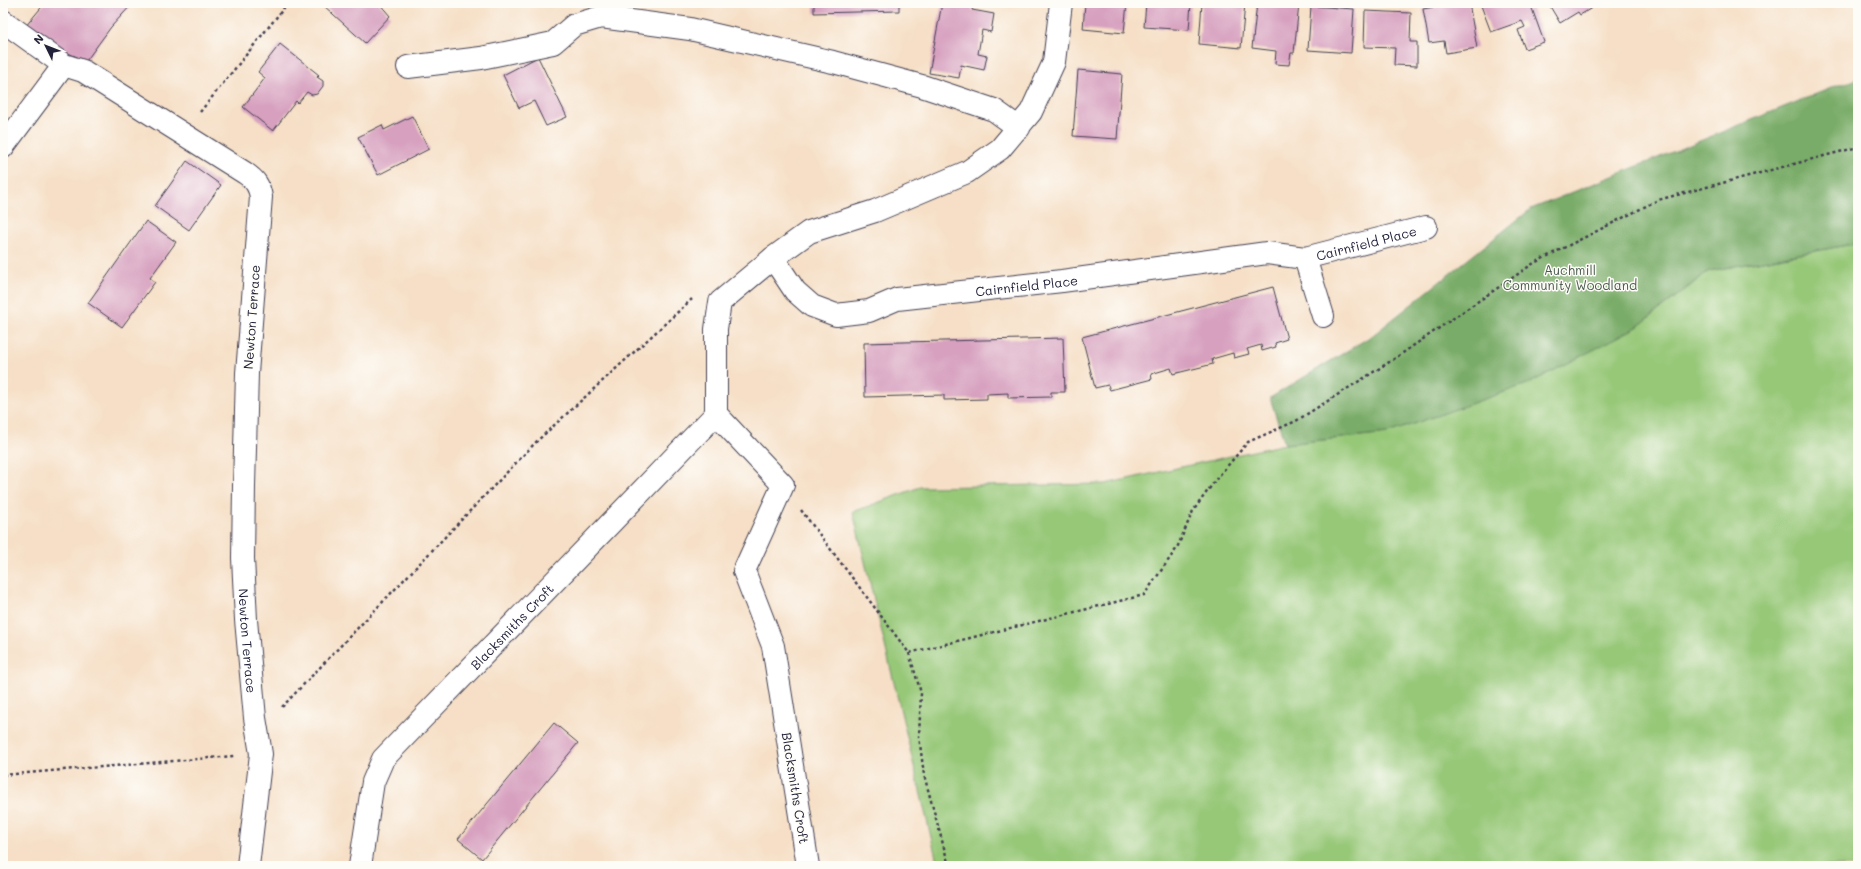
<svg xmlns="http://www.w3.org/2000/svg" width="1861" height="869" font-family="Mali,sans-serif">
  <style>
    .green { fill: #97c878; stroke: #5c755a }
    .forest { fill: #79ac68; stroke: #4e6752 }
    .building { fill: #d7a0bf }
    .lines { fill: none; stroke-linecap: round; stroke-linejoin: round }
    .minor-casing { stroke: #423e50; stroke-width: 24 }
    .path { stroke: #423e50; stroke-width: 2.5; stroke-dasharray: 3 3; stroke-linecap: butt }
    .minor { stroke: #fff; stroke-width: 22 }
    .labels { text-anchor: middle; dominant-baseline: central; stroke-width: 3; stroke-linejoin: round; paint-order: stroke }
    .street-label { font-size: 13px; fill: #22223b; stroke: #fdfcf7 }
    .park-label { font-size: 13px; fill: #4b5c50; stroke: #fdfcf7 }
  </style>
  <rect width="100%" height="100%" fill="#fdfcf7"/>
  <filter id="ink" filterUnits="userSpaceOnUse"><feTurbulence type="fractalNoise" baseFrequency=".025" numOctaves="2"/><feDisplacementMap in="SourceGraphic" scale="8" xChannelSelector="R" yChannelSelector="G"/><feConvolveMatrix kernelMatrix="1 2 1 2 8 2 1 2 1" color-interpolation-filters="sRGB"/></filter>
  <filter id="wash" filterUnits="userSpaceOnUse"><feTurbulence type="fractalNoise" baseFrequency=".012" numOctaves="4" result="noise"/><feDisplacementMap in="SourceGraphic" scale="16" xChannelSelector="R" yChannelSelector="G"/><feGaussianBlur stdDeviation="0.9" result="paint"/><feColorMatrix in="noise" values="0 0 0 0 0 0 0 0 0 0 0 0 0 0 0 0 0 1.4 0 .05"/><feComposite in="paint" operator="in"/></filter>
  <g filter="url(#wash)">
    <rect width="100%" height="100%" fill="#f6dfc6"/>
    <path class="green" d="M 1858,243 L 1858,866 L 938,866 L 853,512 L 920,487 L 1105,484 L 1285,444 L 1388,433 L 1637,327 L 1709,271 Z"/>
    <path class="forest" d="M 1858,79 L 1858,243 L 1709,271 L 1637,327 L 1530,383 L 1388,433 L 1285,444 L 1270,398 L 1373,335 L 1531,209 L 1841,84 Z"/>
    <g id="blocks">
      <g class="building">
        <path d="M 45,3 L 133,3 L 111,27 L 86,61 L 48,44 L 25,27 Z"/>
        <path d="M 325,3 L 379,3 L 390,16 L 365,43 L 323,5 Z"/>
        <path d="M 814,3 L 899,3 L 899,11 L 814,13 Z"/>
        <path d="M 942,3 L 974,3 L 972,10 L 994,14 L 991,32 L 982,30 L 978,54 L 987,56 L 984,70 L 961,65 L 959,78 L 929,73 Z"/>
        <path d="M 1085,3 L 1127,3 L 1124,33 L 1083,29 Z"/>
        <path d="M 1146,3 L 1191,3 L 1189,30 L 1144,27 Z"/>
        <path d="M 1202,3 L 1245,3 L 1241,48 L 1199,44 Z"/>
        <path d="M 1257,3 L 1299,4 L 1294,53 L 1291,53 L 1289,65 L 1275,64 L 1276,51 L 1252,48 Z"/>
        <path d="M 1456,3 L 1469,3 L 1477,48 L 1446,53 L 1444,41 L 1429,43 L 1423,9 Z"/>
        <path d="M 1480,3 L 1530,3 L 1544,42 L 1525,49 L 1518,30 L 1525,27 L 1522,21 L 1491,32 Z"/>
        <path d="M 1548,3 L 1600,3 L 1580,15 L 1578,12 L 1560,23 Z"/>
        <path d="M 1311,6 L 1354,9 L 1351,53 L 1308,50 Z"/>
        <path d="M 1365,11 L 1411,13 L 1410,42 L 1417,42 L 1417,66 L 1394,65 L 1395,48 L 1364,47 Z"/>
        <path d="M 280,44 L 319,75 L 317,77 L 323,81 L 323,86 L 317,94 L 312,95 L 307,92 L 298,103 L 296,101 L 273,131 L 243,107 L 265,78 L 258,72 Z"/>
        <path d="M 538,57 L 567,117 L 546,126 L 534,101 L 519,108 L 503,75 Z"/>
        <path d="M 1078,70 L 1122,74 L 1117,139 L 1073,136 Z"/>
        <path d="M 412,116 L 429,149 L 378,175 L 358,137 L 382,125 L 384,130 Z"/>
        <path d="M 187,161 L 221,185 L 189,230 L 155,206 Z"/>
        <path d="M 146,221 L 176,242 L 150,278 L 155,282 L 122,327 L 88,303 Z"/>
        <path d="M 1273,287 L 1287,339 L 1275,343 L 1276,347 L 1262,351 L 1261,345 L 1247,349 L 1249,354 L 1234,358 L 1233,353 L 1212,359 L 1213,364 L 1173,374 L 1171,368 L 1151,374 L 1152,379 L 1110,390 L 1108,385 L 1095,388 L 1082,337 Z"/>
        <path d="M 1063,338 L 1065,392 L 1051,392 L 1051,397 L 1008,398 L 1008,393 L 987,394 L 987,399 L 944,400 L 944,395 L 865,397 L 864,343 Z"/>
        <path d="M 554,723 L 578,743 L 482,859 L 458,839 Z"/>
      </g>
    </g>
  </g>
  <g filter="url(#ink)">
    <use href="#blocks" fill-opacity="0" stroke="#423e50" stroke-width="1"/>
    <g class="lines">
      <defs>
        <g id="minor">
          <path id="s1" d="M 3,21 L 64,65 L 83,71 L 245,173 C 255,180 259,185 261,197 L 247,373 L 244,486 L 243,558 L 246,620 L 255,718 L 261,754 L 248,866"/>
          <path d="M 408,67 L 481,58 L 553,43 L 574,25 L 601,17 L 690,29 L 833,62 L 922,86 L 994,110 L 1019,128"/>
          <path d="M 3,147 L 64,65"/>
          <path id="s2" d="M 773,258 L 795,291 L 812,306 L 836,315 L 869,311 L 897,299 L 1062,281 L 1267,253 L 1305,258 L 1426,227"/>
          <path d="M 1305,258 L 1323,316"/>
          <path id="s3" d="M 360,866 L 373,782 L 383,759 L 716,414"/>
          <path d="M 808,866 L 773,646 L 744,571 L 783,485 L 716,414 L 716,329 L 720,302 L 773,258 L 809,232 L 875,211 L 967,172 L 1000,149 L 1031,112 L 1054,62 L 1061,3"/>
        </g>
      </defs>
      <use href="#minor" class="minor-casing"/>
      <g class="path">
        <path d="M 200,112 L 288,3"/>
        <path d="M 801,510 L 909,653 L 1144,595 L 1177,548 L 1193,511 L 1217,478 L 1248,442 L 1296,421 L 1391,361 L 1534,263 L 1658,200 L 1858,147"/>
        <path d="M 909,653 L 921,693 L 919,736 L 924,775 L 949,866"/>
        <path d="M 282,707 L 537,441 L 692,299"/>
        <path d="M 3,775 L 234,756"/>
      </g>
      <use href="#minor" class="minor"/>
    </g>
  </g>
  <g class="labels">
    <g class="street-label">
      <text stroke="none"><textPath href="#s2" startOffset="626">Cairnfield Place</textPath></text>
      <text stroke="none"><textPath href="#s2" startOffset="282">Cairnfield Place</textPath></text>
      <text transform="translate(251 317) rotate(-86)">Newton Terrace</text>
      <text stroke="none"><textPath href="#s3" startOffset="295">Blacksmiths Croft</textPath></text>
      <text stroke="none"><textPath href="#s1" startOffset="761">Newton Terrace</textPath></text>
      <text transform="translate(796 788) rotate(81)">Blacksmiths Croft</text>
    </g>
    <g class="park-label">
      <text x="1570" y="269">Auchmill<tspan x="1570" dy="15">Community Woodland</tspan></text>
    </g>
  </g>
  <rect width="1861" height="869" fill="none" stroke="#fdfcf7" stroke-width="16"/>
  <g transform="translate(46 46) rotate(313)" stroke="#fdfcf7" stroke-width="3" paint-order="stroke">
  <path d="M0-3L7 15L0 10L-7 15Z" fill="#22223b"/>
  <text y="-6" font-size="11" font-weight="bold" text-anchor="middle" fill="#22223b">N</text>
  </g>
</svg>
